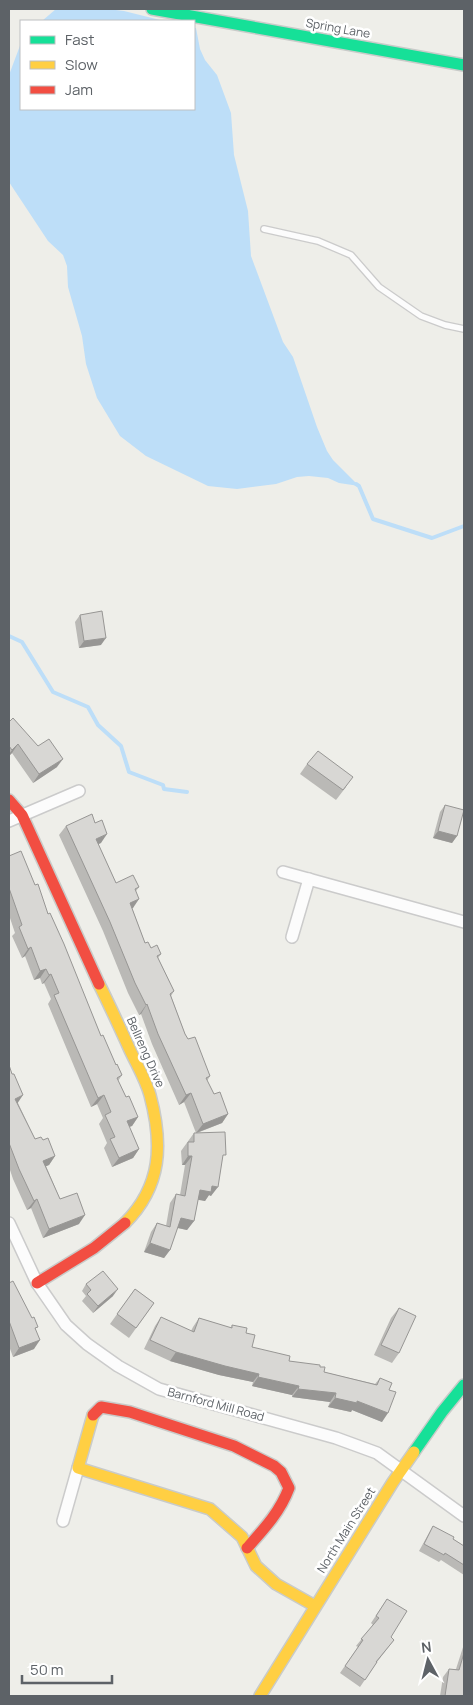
<svg xmlns="http://www.w3.org/2000/svg" width="473" height="1705" font-family="Manrope,sans-serif">
  <style>
    .water { fill: #bddef8 }
    .lines { fill: none; stroke-linecap: round; stroke-linejoin: round }
    .stream { stroke: #bddef8; stroke-width: 4 }
    .lane-casing { stroke: #cbcbcb; stroke-width: 8 }
    .street-casing { stroke: #cbcbcb; stroke-width: 14 }
    .fast-casing { stroke: #c9cbc9; stroke-width: 14 }
    .slow-casing { stroke: #c9cbc9; stroke-width: 14 }
    .jam-casing { stroke: #c9cbc9; stroke-width: 14 }
    .lane { stroke: #fcfcfc; stroke-width: 5.5 }
    .street { stroke: #fcfcfc; stroke-width: 11 }
    .fast { stroke: #16e098; stroke-width: 11 }
    .slow { stroke: #ffcf43; stroke-width: 11 }
    .jam { stroke: #f24e42; stroke-width: 11 }
    .wall { fill: #bab9b6 }
    .shaded-wall { fill: #979694 }
    .building { fill: #d8d7d4; stroke: #979694 }
    .labels { text-anchor: middle; dominant-baseline: central; stroke-width: 5; stroke-linejoin: round; paint-order: stroke }
    .street-label { font-size: 12px; fill: #5d6267; stroke: #fff }
  </style>
  <rect width="100%" height="100%" fill="#eeeee9"/>
  <g class="water">
    <path d="M 56,9 L 107,9 L 124,11 L 164,21 L 42,21 Z"/>
    <path d="M 194,28 L 196,28 L 200,49 L 205,60 L 217,75 L 231,113 L 234,155 L 248,211 L 251,256 L 283,342 L 293,357 L 317,427 L 327,451 L 333,460 L 359,486 L 339,483 L 328,478 L 309,476 L 297,477 L 276,484 L 237,489 L 208,486 L 146,456 L 120,436 L 97,398 L 86,364 L 82,336 L 68,287 L 67,266 L 63,255 L 48,241 L 9,182 L 9,75 L 21,43 L 21,109 L 194,109 Z"/>
  </g>
  <g class="lines">
    <g class="stream">
      <path d="M 356,484 L 359,486 L 373,519 L 432,538 L 464,526"/>
      <path d="M 9,636 L 22,642 L 53,692 L 88,707 L 98,725 L 121,746 L 129,772 L 163,785 L 164,789 L 187,792"/>
    </g>
    <defs>
      <path id="lane" d="M 264,229 L 318,241 L 351,255 L 379,287 L 421,316 L 445,325 L 464,329"/>
      <g id="street">
        <path d="M 9,821 L 79,791"/>
        <path d="M 283,872 L 464,922"/>
        <path d="M 292,937 L 309,879"/>
        <path d="M 9,1223 L 37,1283 L 66,1325 L 87,1344 L 118,1366 L 159,1389 L 336,1438 L 377,1453 L 464,1516"/>
        <path d="M 63,1521 L 78,1468"/>
      </g>
      <g id="fast">
        <path d="M 152,9 L 464,65"/>
        <path d="M 414,1452 L 442,1412 L 464,1385"/>
      </g>
      <g id="slow">
        <path d="M 99,984 C 110,1006 120,1028 130,1050 C 137,1065 146,1080 150,1095 C 163,1144 162,1186 125,1223"/>
        <path d="M 93,1415 L 78,1468 L 210,1509 L 242,1537 L 256,1566 L 276,1584 L 315,1606"/>
        <path d="M 260,1696 L 393,1482 L 414,1452"/>
      </g>
      <g id="jam">
        <path d="M 9,800 L 22,815 L 99,984"/>
        <path d="M 37,1283 L 94,1248 L 125,1223"/>
        <path d="M 93,1415 L 101,1407 L 130,1412 L 234,1446 L 274,1466 L 281,1472 L 289,1488 C 280,1512 264,1529 247,1548"/>
      </g>
    </defs>
    <use href="#lane" class="lane-casing"/>
    <use href="#street" class="street-casing"/>
    <use href="#fast" class="fast-casing"/>
    <use href="#slow" class="slow-casing"/>
    <use href="#jam" class="jam-casing"/>
    <use href="#lane" class="lane"/>
    <use href="#street" class="street"/>
    <use href="#fast" class="fast"/>
    <use href="#slow" class="slow"/>
    <use href="#jam" class="jam"/>
  </g>
  <g class="wall">
    <path d="M 80,615 L 101,645 L 79,648 L 75,622 Z"/>
    <path d="M 9,722 L 57,767 L 33,783 L 12,753 L 9,756 Z"/>
    <path d="M 307,764 L 346,787 L 336,800 L 300,774 Z"/>
    <path d="M 445,805 L 457,836 L 452,843 L 433,838 L 440,812 Z"/>
    <path d="M 66,826 L 101,843 L 98,844 L 116,883 L 139,887 L 136,891 L 133,908 L 132,908 L 145,943 L 151,948 L 161,954 L 158,958 L 174,991 L 171,996 L 185,1034 L 210,1076 L 207,1081 L 214,1094 L 228,1114 L 222,1123 L 197,1133 L 222,1160 L 211,1196 L 209,1195 L 205,1201 L 198,1199 L 194,1221 L 187,1230 L 177,1228 L 170,1250 L 164,1258 L 144,1252 L 151,1232 L 157,1223 L 166,1226 L 170,1203 L 176,1194 L 180,1195 L 185,1165 L 182,1165 L 181,1151 L 194,1133 L 196,1133 L 184,1102 L 179,1105 L 152,1044 L 141,1014 L 139,1015 L 128,993 L 103,931 L 59,835 Z"/>
    <path d="M 9,856 L 35,885 L 101,1036 L 116,1065 L 122,1075 L 118,1081 L 126,1097 L 138,1117 L 132,1126 L 129,1127 L 139,1149 L 133,1158 L 112,1167 L 104,1148 L 107,1143 L 99,1124 L 103,1118 L 97,1104 L 91,1107 L 48,1004 L 51,999 L 44,983 L 42,984 L 40,978 L 34,980 L 25,956 L 22,958 L 12,936 L 15,933 L 9,915 Z"/>
    <path d="M 9,1065 L 18,1103 L 35,1139 L 43,1140 L 55,1156 L 49,1165 L 46,1166 L 60,1199 L 79,1224 L 43,1238 L 31,1208 L 27,1210 L 13,1179 L 9,1167 Z"/>
    <path d="M 9,1283 L 36,1329 L 34,1349 L 13,1357 L 9,1346 Z"/>
    <path d="M 86,1284 L 113,1296 L 93,1313 L 82,1301 L 86,1296 L 82,1291 Z"/>
    <path d="M 135,1289 L 154,1303 L 129,1338 L 110,1324 Z"/>
    <path d="M 399,1308 L 399,1353 L 392,1363 L 374,1355 L 391,1318 Z"/>
    <path d="M 161,1317 L 191,1331 L 193,1327 L 199,1318 L 231,1328 L 232,1325 L 246,1333 L 252,1347 L 289,1361 L 320,1367 L 324,1372 L 375,1384 L 380,1378 L 389,1390 L 382,1422 L 352,1410 L 351,1412 L 328,1407 L 330,1402 L 292,1397 L 292,1395 L 252,1386 L 253,1382 L 219,1375 L 170,1361 L 144,1349 L 155,1326 Z"/>
    <path d="M 433,1526 L 464,1546 L 464,1575 L 441,1560 L 439,1562 L 419,1551 L 429,1533 Z"/>
    <path d="M 387,1599 L 391,1637 L 394,1640 L 377,1662 L 360,1687 L 340,1673 L 358,1647 L 356,1646 L 373,1625 L 371,1623 Z"/>
    <path d="M 464,1644 L 464,1696 L 440,1696 L 443,1677 L 449,1669 L 456,1669 Z"/>
  </g>
  <g class="shaded-wall">
    <path d="M 106,638 L 101,645 L 79,648 L 84,641 Z"/>
    <path d="M 18,744 L 12,753 L 9,756 L 9,754 L 12,750 Z"/>
    <path d="M 63,759 L 57,767 L 33,783 L 39,774 Z"/>
    <path d="M 438,831 L 457,836 L 452,843 L 433,838 Z"/>
    <path d="M 107,834 L 101,843 L 89,848 L 96,839 Z"/>
    <path d="M 139,899 L 133,908 L 123,912 L 130,903 Z"/>
    <path d="M 31,947 L 25,956 L 22,958 L 28,949 Z"/>
    <path d="M 46,969 L 40,978 L 34,980 L 40,971 Z"/>
    <path d="M 51,974 L 44,983 L 42,984 L 49,975 Z"/>
    <path d="M 147,1004 L 141,1014 L 139,1015 L 146,1005 Z"/>
    <path d="M 191,1093 L 184,1102 L 179,1105 L 186,1095 Z"/>
    <path d="M 23,1095 L 17,1104 L 15,1099 Z"/>
    <path d="M 104,1095 L 97,1104 L 91,1107 L 98,1098 Z"/>
    <path d="M 228,1114 L 222,1123 L 196,1133 L 203,1124 Z"/>
    <path d="M 138,1117 L 132,1126 L 120,1130 L 127,1121 Z"/>
    <path d="M 139,1149 L 133,1158 L 112,1167 L 119,1158 Z"/>
    <path d="M 55,1156 L 49,1165 L 37,1170 L 43,1161 Z"/>
    <path d="M 188,1156 L 192,1156 L 185,1165 L 182,1165 Z"/>
    <path d="M 212,1186 L 218,1187 L 211,1196 L 209,1195 L 205,1201 L 193,1199 L 200,1190 Z"/>
    <path d="M 37,1199 L 31,1208 L 27,1210 L 34,1201 Z"/>
    <path d="M 85,1215 L 79,1224 L 43,1238 L 49,1229 Z"/>
    <path d="M 181,1218 L 194,1221 L 187,1230 L 174,1227 Z"/>
    <path d="M 150,1243 L 170,1250 L 164,1258 L 144,1252 Z"/>
    <path d="M 118,1289 L 113,1296 L 93,1313 L 98,1306 Z"/>
    <path d="M 40,1340 L 34,1349 L 13,1357 L 19,1348 Z"/>
    <path d="M 176,1352 L 259,1374 L 253,1382 L 219,1375 L 170,1361 Z"/>
    <path d="M 258,1377 L 299,1386 L 292,1395 L 252,1386 Z"/>
    <path d="M 298,1389 L 336,1393 L 330,1402 L 292,1397 Z"/>
    <path d="M 335,1398 L 357,1401 L 388,1413 L 382,1422 L 352,1410 L 351,1412 L 328,1407 Z"/>
  </g>
  <g class="building">
    <path d="M 102,611 L 106,638 L 84,641 L 80,615 Z"/>
    <path d="M 13,718 L 38,746 L 49,739 L 63,759 L 39,774 L 18,744 L 12,750 L 9,746 L 9,722 Z"/>
    <path d="M 318,751 L 353,777 L 343,790 L 307,764 Z"/>
    <path d="M 445,805 L 464,810 L 457,836 L 438,831 Z"/>
    <path d="M 92,814 L 95,823 L 102,820 L 107,834 L 96,839 L 116,883 L 133,875 L 139,887 L 135,889 L 139,899 L 130,903 L 145,943 L 148,942 L 151,948 L 157,945 L 161,954 L 157,956 L 174,991 L 170,994 L 185,1034 L 188,1039 L 195,1037 L 210,1076 L 206,1078 L 214,1094 L 220,1092 L 228,1114 L 203,1124 L 191,1093 L 186,1095 L 158,1034 L 147,1004 L 146,1005 L 135,983 L 110,922 L 66,826 Z"/>
    <path d="M 21,851 L 35,885 L 38,884 L 48,914 L 50,913 L 64,944 L 101,1036 L 103,1035 L 116,1065 L 117,1064 L 122,1075 L 117,1078 L 126,1097 L 129,1096 L 138,1117 L 127,1121 L 139,1149 L 119,1158 L 110,1139 L 115,1137 L 105,1115 L 111,1112 L 104,1095 L 98,1098 L 54,995 L 59,993 L 51,974 L 49,975 L 46,969 L 40,971 L 31,947 L 28,949 L 19,927 L 22,925 L 9,888 L 9,856 Z"/>
    <path d="M 9,1065 L 12,1074 L 14,1074 L 23,1095 L 15,1099 L 35,1139 L 41,1137 L 43,1140 L 48,1138 L 55,1156 L 43,1161 L 60,1199 L 77,1193 L 85,1215 L 49,1229 L 37,1199 L 34,1201 L 19,1169 L 9,1143 Z"/>
    <path d="M 225,1132 L 226,1155 L 223,1155 L 218,1187 L 212,1186 L 211,1192 L 200,1190 L 194,1221 L 181,1218 L 170,1250 L 150,1243 L 157,1223 L 170,1227 L 176,1194 L 185,1196 L 192,1156 L 188,1156 L 188,1142 L 194,1142 L 194,1133 Z"/>
    <path d="M 103,1271 L 118,1289 L 98,1306 L 87,1294 L 91,1290 L 86,1284 Z"/>
    <path d="M 13,1281 L 32,1318 L 34,1317 L 38,1327 L 35,1328 L 40,1340 L 19,1348 L 9,1321 L 9,1283 Z"/>
    <path d="M 135,1289 L 154,1303 L 136,1328 L 117,1314 Z"/>
    <path d="M 399,1308 L 416,1316 L 399,1353 L 381,1345 Z"/>
    <path d="M 161,1317 L 194,1332 L 199,1318 L 232,1328 L 232,1325 L 247,1328 L 246,1333 L 255,1335 L 252,1347 L 290,1356 L 289,1361 L 320,1365 L 320,1367 L 325,1367 L 324,1372 L 377,1385 L 380,1378 L 392,1383 L 389,1390 L 396,1392 L 388,1413 L 357,1401 L 357,1403 L 335,1398 L 336,1393 L 298,1389 L 299,1386 L 258,1377 L 259,1374 L 225,1366 L 176,1352 L 150,1340 Z"/>
    <path d="M 433,1526 L 454,1537 L 453,1539 L 464,1546 L 464,1565 L 445,1553 L 444,1555 L 424,1544 Z"/>
    <path d="M 387,1599 L 407,1611 L 391,1637 L 394,1640 L 376,1662 L 377,1662 L 365,1680 L 345,1666 L 363,1640 L 361,1639 L 379,1618 L 376,1616 Z"/>
    <path d="M 464,1653 L 464,1696 L 445,1696 L 449,1669 L 459,1670 Z"/>
  </g>
  <g class="labels">
    <g class="street-label">
      <text transform="translate(338 28) rotate(10)">Spring Lane</text>
      <text transform="translate(146 1052) rotate(66)">Bellreng Drive</text>
      <text transform="translate(216 1404) rotate(15)">Barnford Mill Road</text>
      <text transform="translate(346 1530) rotate(-58)">North Main Street</text>
    </g>
  </g>
  <rect width="473" height="1705" fill="none" stroke="#5d6267" stroke-width="20"/>
  <rect x="20" y="20" width="175" height="90" fill="#ffffff" stroke="#bec0c2"/>
  <rect x="30" y="36" width="25" height="8" fill="#16e098" stroke="#bec0c2"/>
  <text x="65" y="45" font-size="15" fill="#5d6267">Fast</text>
  <rect x="30" y="61" width="25" height="8" fill="#ffcf43" stroke="#bec0c2"/>
  <text x="65" y="70" font-size="15" fill="#5d6267">Slow</text>
  <rect x="30" y="86" width="25" height="8" fill="#f24e42" stroke="#bec0c2"/>
  <text x="65" y="95" font-size="15" fill="#5d6267">Jam</text>
  <g transform="translate(428 1660) rotate(353)" stroke="#ffffff" stroke-width="4" paint-order="stroke">
  <path d="M0-4L9 19L0 12L-9 19Z" fill="#5d6267"/>
  <text y="-8" font-size="14" font-weight="bold" text-anchor="middle" fill="#5d6267">N</text>
  </g>
  <path d="M22 1675v8h90v-8" fill="none" stroke="#5d6267" stroke-width="2.5"/>
  <text x="30" y="1675" font-size="15" fill="#5d6267" stroke="#ffffff" stroke-width="4" paint-order="stroke">50 m</text>
</svg>
